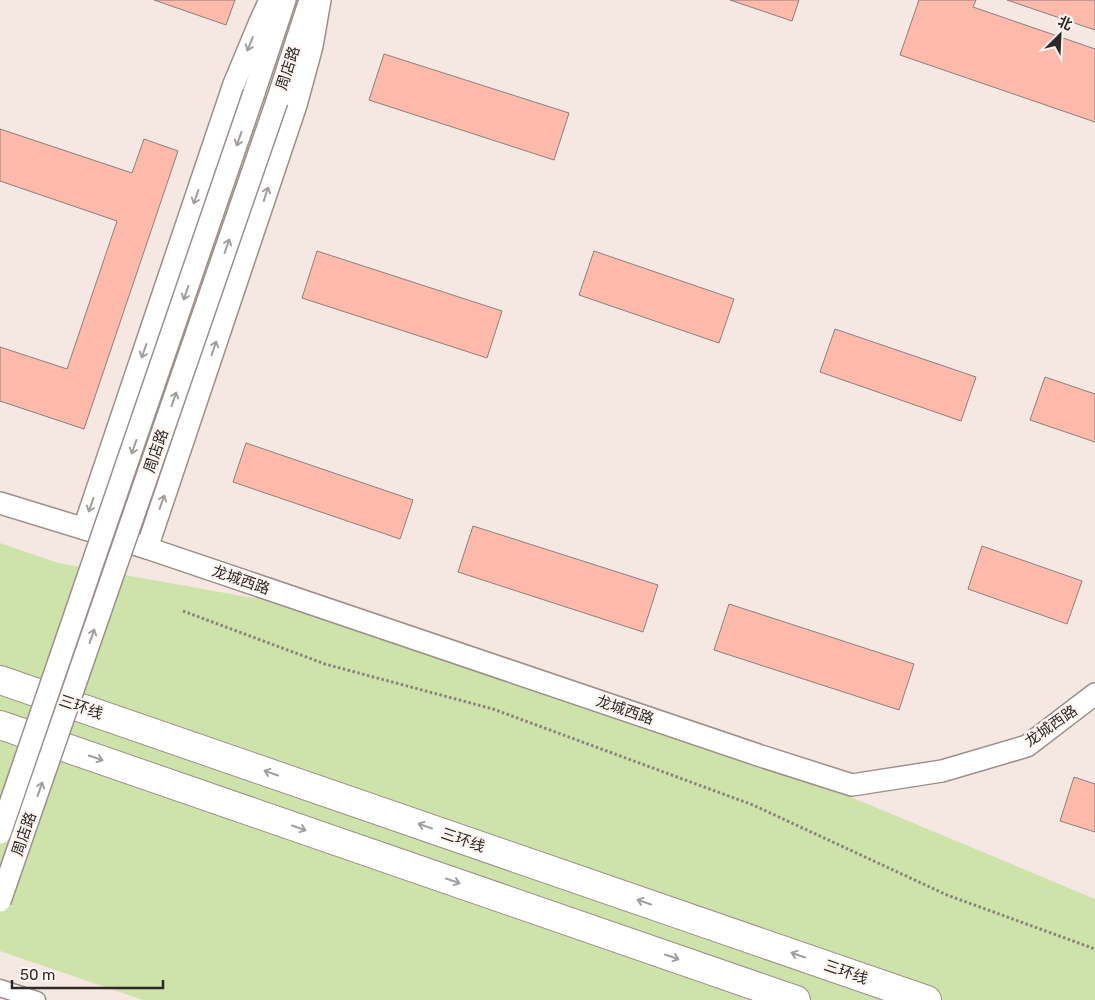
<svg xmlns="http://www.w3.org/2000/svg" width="1095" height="1000" font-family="Rubik,'Noto Sans SC',sans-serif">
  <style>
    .green { fill: #cde3aa }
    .building { fill: #fdb9aa; stroke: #8d7f7c }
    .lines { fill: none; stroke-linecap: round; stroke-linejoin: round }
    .minor-casing { stroke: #9c8f8a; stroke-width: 19 }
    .tertiary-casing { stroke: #9c8f8a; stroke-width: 24 }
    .trunk-casing { stroke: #9c8f8a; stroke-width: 30 }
    .path { stroke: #8b827e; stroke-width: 3; stroke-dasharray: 2.5 2.5; stroke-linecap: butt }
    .minor { stroke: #fff; stroke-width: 16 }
    .tertiary { stroke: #fff; stroke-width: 21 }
    .trunk { stroke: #fff; stroke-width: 28 }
    .tertiary-bridge-casing { stroke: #9c8f8a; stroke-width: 24; stroke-linecap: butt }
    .tertiary-bridge { stroke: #fff; stroke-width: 21 }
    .oneway { stroke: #a19f9e }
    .labels { text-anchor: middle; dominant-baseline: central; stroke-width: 4.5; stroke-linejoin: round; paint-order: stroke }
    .street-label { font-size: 15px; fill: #2e2927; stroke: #fef5f2 }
  </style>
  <rect width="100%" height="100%" fill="#f5e7e1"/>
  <path class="green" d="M 0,543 L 58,563 L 259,599 L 853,798 L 1095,899 L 1095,1000 L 143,1000 L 0,951 Z"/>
  <g class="building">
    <path d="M 154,0 L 235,0 L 226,25 Z"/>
    <path d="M 730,0 L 799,0 L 792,21 Z"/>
    <path d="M 919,0 L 976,0 L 973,7 L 1095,49 L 1095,122 L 900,55 Z"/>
    <path d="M 1007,0 L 1095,0 L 1095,30 Z"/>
    <path d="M 384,54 L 569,113 L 554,160 L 369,100 Z"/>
    <path d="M 0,129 L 132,173 L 144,139 L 178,151 L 84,429 L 0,401 L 0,347 L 67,369 L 117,221 L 0,181 Z"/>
    <path d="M 317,251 L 502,311 L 487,358 L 302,298 Z"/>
    <path d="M 594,251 L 734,299 L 719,343 L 579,295 Z"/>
    <path d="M 835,329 L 976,377 L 961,421 L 820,372 Z"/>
    <path d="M 1045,377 L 1095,394 L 1095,442 L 1030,420 Z"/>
    <path d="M 246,443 L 413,500 L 400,539 L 233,482 Z"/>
    <path d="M 473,526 L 658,585 L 643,632 L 458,572 Z"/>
    <path d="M 982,546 L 1082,581 L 1067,624 L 968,589 Z"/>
    <path d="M 729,604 L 914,664 L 899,710 L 714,650 Z"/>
    <path d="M 1074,777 L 1095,784 L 1095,832 L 1060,821 Z"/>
  </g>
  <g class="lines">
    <defs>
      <path id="minor" d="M 0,988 L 37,1000"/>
      <g id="tertiary">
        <path d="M 254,93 L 285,0"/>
        <path d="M 277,101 L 308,6"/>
        <path d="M 0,503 L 147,548 L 761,756 L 852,785 L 942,771 L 1027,746 L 1095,694"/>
        <path d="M 84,528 L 234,84 L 259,24 L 270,0"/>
        <path d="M 147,548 L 296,105 L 312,46 L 320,0"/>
      </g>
      <g id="trunk">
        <path d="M 0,680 L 927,1000"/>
        <path d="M 0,725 L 796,1000"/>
      </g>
    </defs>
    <use href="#minor" class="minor-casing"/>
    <use href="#tertiary" class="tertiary-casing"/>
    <use href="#trunk" class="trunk-casing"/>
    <path class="path" d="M 183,611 L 325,664 L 493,709 L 753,805 L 947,895 L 1095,949"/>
    <use href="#minor" class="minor"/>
    <use href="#tertiary" class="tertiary"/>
    <use href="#trunk" class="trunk"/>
    <defs>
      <g id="tertiary-bridge">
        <path d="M 0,833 L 254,93"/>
        <path d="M 0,901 L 277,101"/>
      </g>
    </defs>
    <use href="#tertiary-bridge" class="tertiary-bridge-casing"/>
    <use href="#tertiary-bridge" class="tertiary-bridge"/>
  </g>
  <defs><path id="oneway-shaft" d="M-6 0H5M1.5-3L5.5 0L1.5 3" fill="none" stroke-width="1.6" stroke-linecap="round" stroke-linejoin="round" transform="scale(1.25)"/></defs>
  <g class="oneway">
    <use href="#oneway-shaft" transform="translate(250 44) rotate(112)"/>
    <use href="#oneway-shaft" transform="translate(239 139) rotate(109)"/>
    <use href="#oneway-shaft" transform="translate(266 194) rotate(-72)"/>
    <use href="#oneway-shaft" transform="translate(196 197) rotate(109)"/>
    <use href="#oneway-shaft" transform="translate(227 246) rotate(-71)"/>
    <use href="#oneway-shaft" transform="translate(186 293) rotate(109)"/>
    <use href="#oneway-shaft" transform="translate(214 348) rotate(-71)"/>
    <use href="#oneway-shaft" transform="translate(144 351) rotate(109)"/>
    <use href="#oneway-shaft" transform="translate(174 399) rotate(-71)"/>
    <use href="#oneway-shaft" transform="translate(134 447) rotate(109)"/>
    <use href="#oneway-shaft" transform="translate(162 502) rotate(-71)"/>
    <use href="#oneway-shaft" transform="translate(91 505) rotate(109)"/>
    <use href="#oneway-shaft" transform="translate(92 636) rotate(-71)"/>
    <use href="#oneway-shaft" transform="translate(96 758) rotate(19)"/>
    <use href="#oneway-shaft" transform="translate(271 773) rotate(-161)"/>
    <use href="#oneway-shaft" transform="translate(40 789) rotate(-71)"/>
    <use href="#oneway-shaft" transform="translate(425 826) rotate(-161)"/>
    <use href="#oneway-shaft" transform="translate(299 828) rotate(19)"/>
    <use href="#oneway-shaft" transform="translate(453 881) rotate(19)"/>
    <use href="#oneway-shaft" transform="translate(644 902) rotate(-161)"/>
    <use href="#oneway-shaft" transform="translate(798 955) rotate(-161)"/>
    <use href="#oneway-shaft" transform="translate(672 957) rotate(19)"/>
  </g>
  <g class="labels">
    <g class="street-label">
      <text transform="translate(288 68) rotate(-72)">周店路</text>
      <text transform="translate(156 451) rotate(-71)">周店路</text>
      <text transform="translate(241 580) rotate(19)">龙城西路</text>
      <text transform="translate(81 707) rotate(19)">三环线</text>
      <text transform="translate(625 710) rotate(19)">龙城西路</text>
      <text transform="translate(1051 726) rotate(-35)">龙城西路</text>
      <text transform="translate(24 834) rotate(-71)">周店路</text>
      <text transform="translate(463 840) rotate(19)">三环线</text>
      <text transform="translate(846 972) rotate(19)">三环线</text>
    </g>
  </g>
  <g transform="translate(1060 35) rotate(24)" stroke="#fef5f2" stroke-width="4" paint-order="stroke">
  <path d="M0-4L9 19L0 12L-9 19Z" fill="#2e2927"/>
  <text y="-8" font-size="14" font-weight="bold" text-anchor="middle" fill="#2e2927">北</text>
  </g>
  <path d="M12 980v8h151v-8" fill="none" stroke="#2e2927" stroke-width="2.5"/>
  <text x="20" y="980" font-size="15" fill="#2e2927" stroke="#fef5f2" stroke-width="4" paint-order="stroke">50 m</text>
</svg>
